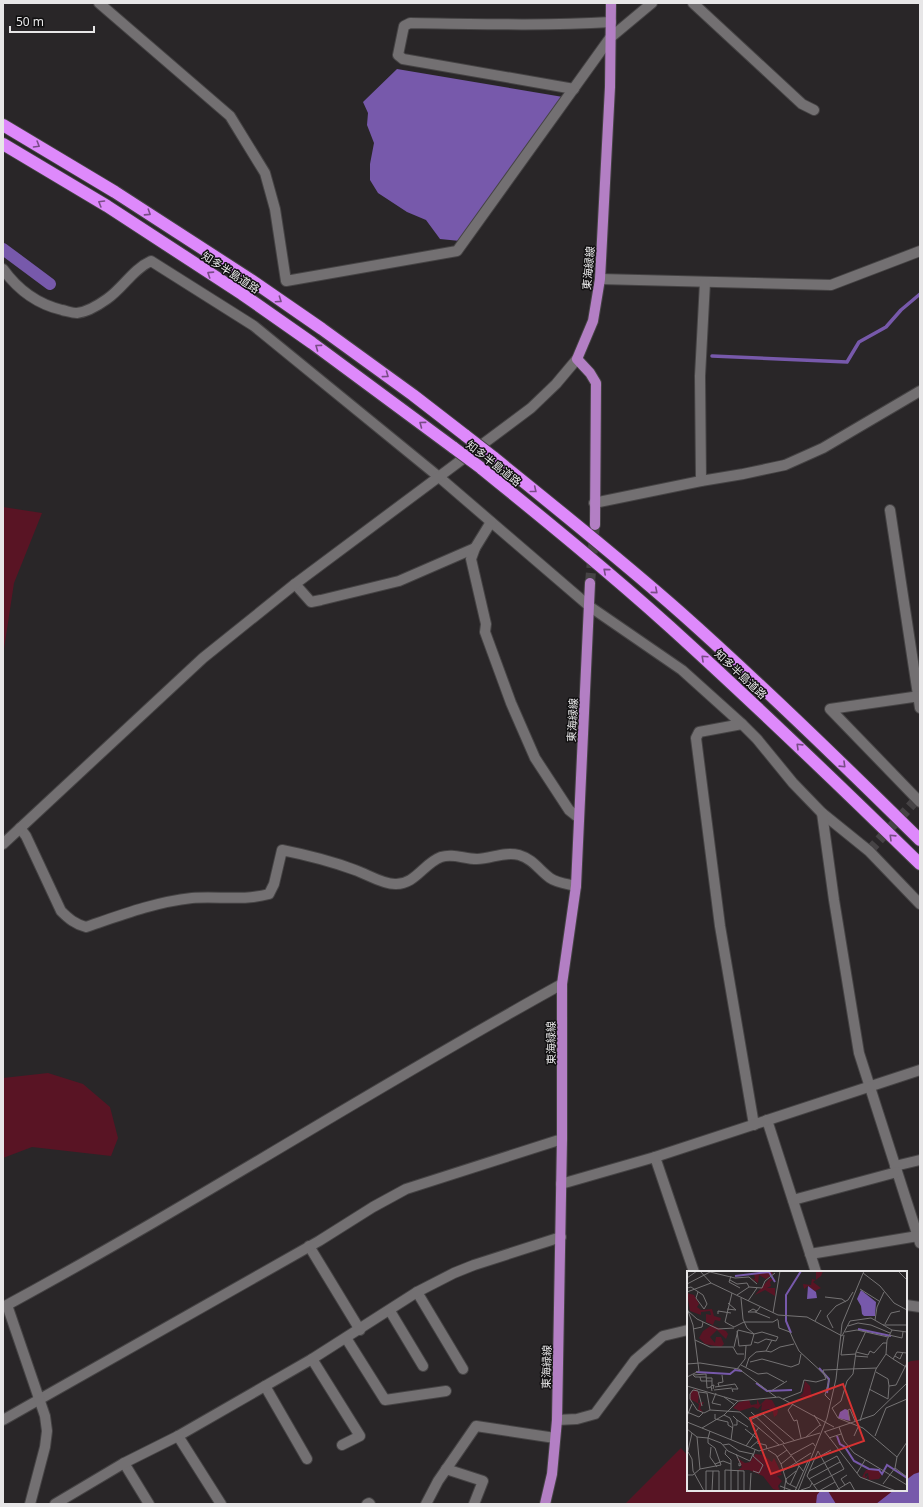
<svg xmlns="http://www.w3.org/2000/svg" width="923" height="1507" font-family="'Noto Sans','Noto Sans JP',sans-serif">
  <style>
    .green { fill: #591424 }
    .water { fill: #7759ab }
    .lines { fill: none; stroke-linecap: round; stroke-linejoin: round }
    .stream { stroke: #7759ab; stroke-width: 3.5 }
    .canal { stroke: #7759ab; stroke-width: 12 }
    .minor-tunnel { stroke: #464345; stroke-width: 10; stroke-dasharray: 10 5; stroke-linecap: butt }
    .major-tunnel { stroke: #464345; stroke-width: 10; stroke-dasharray: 10 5; stroke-linecap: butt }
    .minor-casing { stroke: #454344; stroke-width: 12 }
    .major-casing { stroke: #454344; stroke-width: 12 }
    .highway-casing { stroke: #454344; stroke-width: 14 }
    .minor { stroke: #737072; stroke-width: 10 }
    .major { stroke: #b37fc4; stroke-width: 10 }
    .highway { stroke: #de89fb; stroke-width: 12 }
    .highway-bridge-casing { stroke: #454344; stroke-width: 14; stroke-linecap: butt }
    .highway-bridge { stroke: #de89fb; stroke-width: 12 }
    .oneway { stroke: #784c86 }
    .labels { text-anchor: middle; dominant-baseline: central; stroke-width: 3; stroke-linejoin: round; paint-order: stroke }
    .street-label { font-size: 11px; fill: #e7e6e7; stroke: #111011 }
    .inset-river { fill: none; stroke: #7759ab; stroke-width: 2 }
    .inset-road { fill: none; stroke: #757374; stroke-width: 1 }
    .view { fill: #d73232; fill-opacity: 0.15; stroke: #d73232; stroke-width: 2 }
    .inset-edge { fill: none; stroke: #e7e6e7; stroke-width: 2 }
  </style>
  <rect width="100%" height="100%" fill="#292628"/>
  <g class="green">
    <path d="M 3,507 L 42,513 L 14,583 L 4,649 L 3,650 Z"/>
    <path d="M 48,1073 L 83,1084 L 110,1107 L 118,1138 L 111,1156 L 32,1147 L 3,1158 L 3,1078 Z"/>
    <path d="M 920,1360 L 920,1504 L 625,1504 L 681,1448 L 688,1456 L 688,1490 L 906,1490 L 906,1363 L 911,1361 Z"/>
  </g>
  <g class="water">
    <path d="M 397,69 L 563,97 L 460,241 L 440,239 L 426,220 L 407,212 L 378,193 L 370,180 L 370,164 L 374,143 L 367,125 L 368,113 L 363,102 Z"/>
    <path d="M 920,1472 L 920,1504 L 876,1504 L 894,1490 L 906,1490 L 906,1480 L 914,1474 Z"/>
    <path d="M 821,1490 L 828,1491 L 836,1504 L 816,1504 L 817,1495 Z"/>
  </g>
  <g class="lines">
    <path class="stream" d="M 712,356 L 847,362 L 859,342 L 886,327 L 901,310 L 920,294"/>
    <path class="canal" d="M 3,249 L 50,284"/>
    <path class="minor-tunnel" d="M 869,851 L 917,799"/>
    <path class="major-tunnel" d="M 590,583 L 595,525"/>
    <defs>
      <g id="minor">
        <path d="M 99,3 L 230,116 L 265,173 L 275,209 L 286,281 L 457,251 L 610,38 L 652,3"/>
        <path d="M 693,3 L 802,104 L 814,110"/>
        <path d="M 574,89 L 403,59 L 398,55 L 404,26 L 410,23 C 477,24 544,26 611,22"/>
        <path d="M 3,269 C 18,290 37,304 62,310 C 67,311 72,313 77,313 C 87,312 100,304 107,299 C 123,288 133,269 151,261 L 254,326 L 439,477 L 589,606 L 682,670 L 742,724 L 757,739 L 793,783 L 822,813 L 869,851 L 920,904"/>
        <path d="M 600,279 L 831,285 L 920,251"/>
        <path d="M 701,481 L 700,376 L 705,282"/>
        <path d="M 594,503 L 701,481 L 743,474 L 785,465 L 823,448 L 920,391"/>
        <path d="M 890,510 L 920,708"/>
        <path d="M 491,522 L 475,548 L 471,559 L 486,624 L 485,632 L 511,703 L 535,758 L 569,810 L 579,818"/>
        <path d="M 295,584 L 311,602 L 321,600 L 399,581 L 475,548"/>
        <path d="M 920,696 L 830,709 L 920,802"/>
        <path d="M 742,724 L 699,732 L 696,738 L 720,926 L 754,1125"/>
        <path d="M 822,813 L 834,900 L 859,1053 L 920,1243"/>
        <path d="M 20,828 L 26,836 L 61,911 C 69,919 75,924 86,927 C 121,915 155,902 192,898 C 218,896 244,901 269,894 L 274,884 L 282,850 C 307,855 331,861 355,870 C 367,874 382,884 395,884 C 415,885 424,863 441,857 C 453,853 464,859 477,859 C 491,859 504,851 519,855 C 533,859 539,870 550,878 C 557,883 568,884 576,886"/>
        <path d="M 3,844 L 203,658 L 295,584 L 531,408 L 556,384 L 577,359"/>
        <path d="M 767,1120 L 816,1272"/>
        <path d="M 655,1157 L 694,1272"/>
        <path d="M 895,1166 L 920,1160"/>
        <path d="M 561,1184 L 655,1157 L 920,1070"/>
        <path d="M 793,1200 L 897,1172"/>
        <path d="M 309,1246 L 360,1330"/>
        <path d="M 810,1254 L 918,1236"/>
        <path d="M 417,1292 L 463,1369"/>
        <path d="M 906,1305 L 920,1307"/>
        <path d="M 390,1311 L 423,1366"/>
        <path d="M 346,1338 L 385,1400 L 446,1391"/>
        <path d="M 312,1359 L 360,1436 L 342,1445"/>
        <path d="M 265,1386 L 307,1459"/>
        <path d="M 3,1420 L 319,1241 L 373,1207 L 406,1189 L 562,1139"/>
        <path d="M 557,1420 L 577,1419 L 595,1414 L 635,1360 L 663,1336 L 688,1330"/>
        <path d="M 178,1436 L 221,1504"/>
        <path d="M 124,1463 L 149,1504"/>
        <path d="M 446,1469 L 483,1481 L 474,1504"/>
        <path d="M 30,1504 L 45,1447 L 47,1431 L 45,1416 L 7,1305 C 195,1203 375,1087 562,984"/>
        <path d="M 55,1504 L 124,1463 L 178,1436 L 312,1359 L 417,1292 L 454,1273 L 474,1265 L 561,1237"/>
        <path d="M 367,1504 L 369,1503 L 370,1504"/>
        <path d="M 426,1504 L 438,1481 L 476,1426 L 555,1438"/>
      </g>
      <g id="major">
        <path d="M 595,525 L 596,383 L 590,373 L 577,359 L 593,321 L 600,279 L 610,87 L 611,3"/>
        <path d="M 545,1504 L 552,1474 L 557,1420 L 562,1139 L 562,984 L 576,886 L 590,583"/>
      </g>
      <g id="highway">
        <path d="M 3,125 L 115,192 L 251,280 L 322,329 L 413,395 L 466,436"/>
        <path d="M 3,144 L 107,206 L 242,294 L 312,343 L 454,448"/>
        <path d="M 493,457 C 556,508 620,559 681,613 C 763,686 842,763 920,840"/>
        <path d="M 481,468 C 545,520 609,572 670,627 C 755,704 838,784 920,864"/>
      </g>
    </defs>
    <use href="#minor" class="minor-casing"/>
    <use href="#major" class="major-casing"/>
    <use href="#highway" class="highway-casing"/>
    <use href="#minor" class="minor"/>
    <use href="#major" class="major"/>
    <use href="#highway" class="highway"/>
    <defs>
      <g id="highway-bridge">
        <path d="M 466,436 L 493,457"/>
        <path d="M 454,448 L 481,468"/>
      </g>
    </defs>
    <use href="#highway-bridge" class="highway-bridge-casing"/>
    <use href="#highway-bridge" class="highway-bridge"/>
  </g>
  <defs><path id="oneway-chevron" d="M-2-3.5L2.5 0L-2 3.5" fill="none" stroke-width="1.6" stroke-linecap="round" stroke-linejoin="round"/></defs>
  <g class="oneway">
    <use href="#oneway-chevron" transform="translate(37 145) rotate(31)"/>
    <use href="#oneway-chevron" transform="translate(101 203) rotate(-149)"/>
    <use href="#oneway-chevron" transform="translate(148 213) rotate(33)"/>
    <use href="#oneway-chevron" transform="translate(210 274) rotate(-147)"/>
    <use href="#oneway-chevron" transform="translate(279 300) rotate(34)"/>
    <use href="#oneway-chevron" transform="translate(318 347) rotate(-144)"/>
    <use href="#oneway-chevron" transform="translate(386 375) rotate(36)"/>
    <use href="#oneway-chevron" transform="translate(422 424) rotate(-143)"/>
    <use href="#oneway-chevron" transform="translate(534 490) rotate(39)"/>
    <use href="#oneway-chevron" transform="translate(606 571) rotate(-139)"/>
    <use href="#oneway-chevron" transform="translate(655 591) rotate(41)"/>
    <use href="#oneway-chevron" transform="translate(704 658) rotate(-137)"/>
    <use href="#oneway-chevron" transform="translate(799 746) rotate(-136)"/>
    <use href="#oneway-chevron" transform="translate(843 765) rotate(44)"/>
    <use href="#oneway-chevron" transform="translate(892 837) rotate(-136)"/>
  </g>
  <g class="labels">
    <g class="street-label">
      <text transform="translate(588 268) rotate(-85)">東海緑線</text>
      <text transform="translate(231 272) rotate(33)">知多半島道路</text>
      <text transform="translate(494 463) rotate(38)">知多半島道路</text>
      <text transform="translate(741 674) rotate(43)">知多半島道路</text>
      <text transform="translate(572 720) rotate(-87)">東海緑線</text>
      <text transform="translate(550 1043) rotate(-90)">東海緑線</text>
      <text transform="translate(546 1367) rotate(-89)">東海緑線</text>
    </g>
  </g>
  <g transform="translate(687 1271)">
    <rect width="220" height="220" fill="#292628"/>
    <path d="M 75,0 L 84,0 L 86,3 L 79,8 L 72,4 L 71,12 L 64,7 L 68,8 L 67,3 ZM 129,0 L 136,0 L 134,5 L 126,11 L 134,17 L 128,20 L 121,15 L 117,18 L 116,13 L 124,14 L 125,8 L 129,9 ZM 82,8 L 87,8 L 83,11 L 84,15 L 80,17 L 88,17 L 88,25 L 78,19 L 68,24 ZM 0,22 L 7,24 L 12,33 L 10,36 L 14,39 L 25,38 L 27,45 L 34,47 L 33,50 L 28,49 L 26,54 L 19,51 L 19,43 L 24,44 L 23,40 L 14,41 L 14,44 L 3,40 ZM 25,54 L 39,60 L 41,63 L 39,68 L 30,59 L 23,66 L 28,72 L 29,66 L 34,66 L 37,73 L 34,76 L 18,73 L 12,67 L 16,60 ZM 118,110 L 123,115 L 125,127 L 112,126 L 116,122 ZM 9,118 L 12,122 L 11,132 L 17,131 L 13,137 L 16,141 L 11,139 L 12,133 L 3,128 L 4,120 ZM 70,128 L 73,134 L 79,128 L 85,129 L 91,140 L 90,144 L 87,146 L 86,141 L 82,138 L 74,140 L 75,133 L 71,138 L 66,136 L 53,140 L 46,137 L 52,131 L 62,129 L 64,134 L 70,133 ZM 68,183 L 76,184 L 85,191 L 87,187 L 95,204 L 90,205 L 95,210 L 91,215 L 93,220 L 86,218 L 76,205 L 62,199 L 51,199 L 55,196 L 50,187 L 58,192 L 63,191 ZM 179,199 L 191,198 L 194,205 L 192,208 L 182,209 L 181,202 L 178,203 L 178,206 L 181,204 L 179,208 L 175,206 Z" fill="#591424"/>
    <path d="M 121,15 L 129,21 L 130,27 L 120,28 ZM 174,19 L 189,31 L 188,45 L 177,45 L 175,43 L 174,35 L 170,28 ZM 158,138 L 161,139 L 163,150 L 151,147 L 153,141 Z" fill="#7759ab"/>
    <path class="inset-river" d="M 48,5 L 82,1 L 88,11M 171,58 L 204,65M 104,62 L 99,50 L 99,24 L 114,0M 132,97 L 142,108 L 140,122M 9,101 L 43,103 L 48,99 L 55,100M 69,112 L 80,120 L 105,119M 150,165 L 153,173 L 158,176 L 167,190 L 182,198 L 192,199 L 195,203 L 200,194 L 220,207"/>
    <path class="inset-road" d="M 13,0 L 24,12 L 91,44 L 120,46 L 155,65 L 163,50 L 184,47 L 205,59 L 220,61M 211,0 L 220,9M 176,2 L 193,15 L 207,32 L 220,39M 44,5 L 42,11 L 53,17M 0,7 L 10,0M 43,9 L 50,13 L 60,12 L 62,16M 0,13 L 23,1 L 48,7 L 62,6 L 70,13M 0,17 L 4,16 L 16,24 L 20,33 L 17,38 L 9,27 L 11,21M 173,18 L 192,30M 0,21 L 24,12M 50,24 L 62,16 L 75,17 L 78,10 L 88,2M 138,26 L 155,28 L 159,31M 61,30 L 70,17M 0,37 L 6,54 L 12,100 L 0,106M 40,38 L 49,39 L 41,32M 0,39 L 0,54M 1,40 L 10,48 L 31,58 L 47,57M 70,40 L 66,38 L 61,41 L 68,41 L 70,40 L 73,36M 68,41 L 83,47M 86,42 L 93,0M 31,43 L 31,40 L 44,42M 91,49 L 92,57 L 103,61 L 106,68M 188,49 L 190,36 L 197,21M 128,50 L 134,39M 38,51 L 47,56 L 57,51 L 86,51 L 91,48M 38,51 L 45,22M 198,53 L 204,42 L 213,40M 196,54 L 220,54M 161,55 L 171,52 L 184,54 L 203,62M 146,57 L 140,45 L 149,35 L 161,29 L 166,21M 6,58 L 15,56 L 16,51M 50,60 L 52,75 L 64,74 L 67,63 L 60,57 L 56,48 L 54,27M 179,60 L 169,81 L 166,103 L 160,110 L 154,130 L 145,137 L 151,147 L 176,157 L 210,186M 158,61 L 170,59 L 201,66M 157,64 L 154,84 L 169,83M 202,64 L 215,67 L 216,61M 8,69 L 23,76 L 46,76 L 50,83 L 57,83M 47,76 L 51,59 L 67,63 L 75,61 L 91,66 L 89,70 L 79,68 L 71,72 L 67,71M 79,80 L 84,81 L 93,76 L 107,73M 169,81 L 181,84 L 183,80 L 187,82 L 196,72 L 200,72M 199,83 L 206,88 L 210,81 L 220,82M 168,85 L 181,86M 208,85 L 213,88 L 216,81M 206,88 L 219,96M 63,91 L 75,88 L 104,96 L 112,93 L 114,83M 0,93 L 13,92 L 52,98 L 89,126M 54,94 L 71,103 L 80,102 L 97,111M 59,96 L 62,87 L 69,81 L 79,80 L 85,69M 50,98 L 58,88 L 59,75M 189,101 L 201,108 L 202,115M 137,103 L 136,99 L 190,97M 138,103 L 142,110 L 138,124 L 143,129M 13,106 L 14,110 L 25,110M 19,106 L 8,106 L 6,104 L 19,103 L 20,117 L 24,116M 19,107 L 25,107 L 25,115M 0,115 L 51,130 L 92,126 L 147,156M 32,115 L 31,112 L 36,111 L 35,104M 28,116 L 48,113 L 51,118 L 45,118 L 46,121M 182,118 L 201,128M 27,119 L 45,117M 25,120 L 24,115 L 27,114 L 26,118M 84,120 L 100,110M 12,121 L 20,122 L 23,139M 29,122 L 25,132 L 34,134M 37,126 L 48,134M 96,128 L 114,121 L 117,109 L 129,111 L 139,108 L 137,103 L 112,80 L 106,68M 201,128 L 202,115 L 209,114 L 220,92M 106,133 L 101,139 L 107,150 L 110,149 L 114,167M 15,135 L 11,120 L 6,119 L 3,123 L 3,128 L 10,139 L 17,142 L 23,139 L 53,141 L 92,174M 199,137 L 220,128M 0,141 L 12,146 L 16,142M 64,141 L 98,173M 28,143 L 28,148 L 41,151 L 41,154 L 46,157M 37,144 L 43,147 L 46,154 L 44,169M 127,144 L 134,155M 0,145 L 5,133M 46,145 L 50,149 L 50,154 L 47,154M 50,149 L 61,156M 63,149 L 76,143 L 108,170M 163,150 L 161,139 L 163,138 L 168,150M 173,150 L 189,98 L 199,83 L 200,69 L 205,59M 0,151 L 72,180 L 133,162M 152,156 L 157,170 L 167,182 L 220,214M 15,157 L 37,144 L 51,130M 0,158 L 10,166 L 21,167 L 23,160M 58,158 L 72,169 L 64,176M 137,161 L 187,144 L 220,112M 138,161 L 173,206 L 209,220M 167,165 L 172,154M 188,165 L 199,137M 10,166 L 13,198M 119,166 L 133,154M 142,167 L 154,163M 70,172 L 79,174 L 80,178M 96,174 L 116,200M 59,175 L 72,156M 24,176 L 23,186 L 30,196M 0,179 L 5,188 L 6,200 L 17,220M 39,179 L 38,183 L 44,189 L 44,220M 81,179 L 89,184 L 94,193 L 100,212 L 110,217M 1,180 L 5,162M 49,183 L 54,194 L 52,195 L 52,192M 104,184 L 126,172 L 128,175M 90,186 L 100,179M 128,188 L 144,179M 28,193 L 36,190 L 44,193M 94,193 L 104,185M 208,197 L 210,186 L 220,171M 208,197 L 220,206M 66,200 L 72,202 L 76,194 L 66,185 L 68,179M 96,200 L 124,182M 122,200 L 150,185 L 157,198 L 127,214M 170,202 L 178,189M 0,204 L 6,204 L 13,198 L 34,194 L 28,177 L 21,172 L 21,167 L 34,172 L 41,180 L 63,190 L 66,183 L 52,180 L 42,173 L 36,174M 120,205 L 131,180 L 153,220M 120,205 L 131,220M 99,208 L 109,200M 122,208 L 153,191M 196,213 L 208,197M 103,214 L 112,195M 158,214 L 154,208 L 160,204M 93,215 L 106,220M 114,219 L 123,216 L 125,212M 19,220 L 19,200 L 32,200 L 32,220M 25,220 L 26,200M 38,220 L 38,199 L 57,200 L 57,220M 51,220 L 51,199M 63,220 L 64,202M 97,220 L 99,208M 108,220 L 121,190M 111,220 L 140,147 L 149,108 L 155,53 L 177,0M 132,220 L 148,211M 148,220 L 163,211 L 168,220"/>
    <path class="view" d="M 156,113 L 177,170 L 84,203 L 63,147 Z"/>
    <rect width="220" height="220" class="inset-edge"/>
  </g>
  <rect width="923" height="1507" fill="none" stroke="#e7e6e7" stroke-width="8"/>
  <path d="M10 26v6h84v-6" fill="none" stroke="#e7e6e7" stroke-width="2"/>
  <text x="16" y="26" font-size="12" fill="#e7e6e7" stroke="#111011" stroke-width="3" paint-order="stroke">50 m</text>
</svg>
